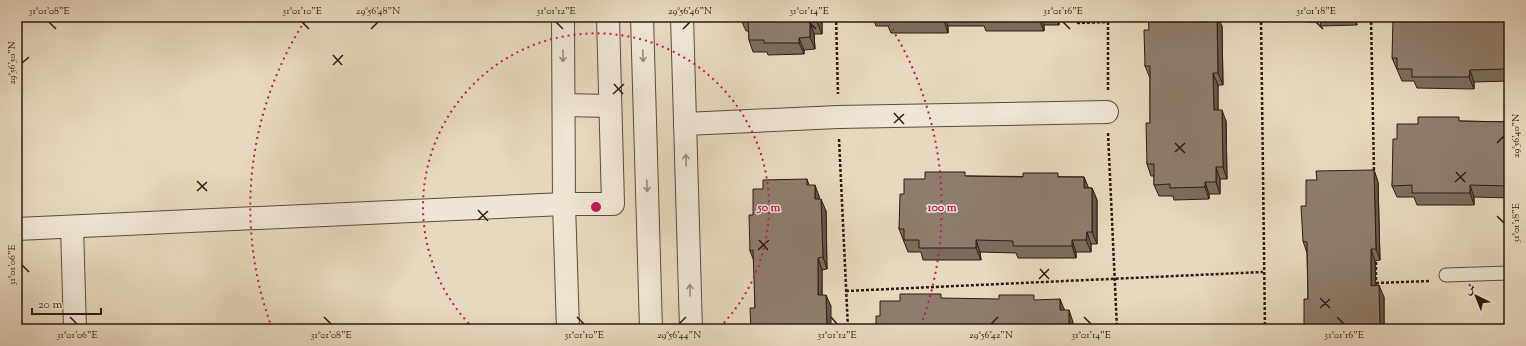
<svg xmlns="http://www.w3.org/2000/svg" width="1526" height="346" font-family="'Sorts Mill Goudy',Amiri,serif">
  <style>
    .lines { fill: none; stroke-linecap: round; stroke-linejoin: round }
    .service-casing { stroke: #5c4a3e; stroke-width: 15 }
    .minor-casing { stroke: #5c4a3e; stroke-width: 24 }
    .path { stroke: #2d1a13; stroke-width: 2.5; stroke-dasharray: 3 2; stroke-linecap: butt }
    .service { stroke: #efe6d5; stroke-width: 13 }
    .minor { stroke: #efe6d5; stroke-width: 22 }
    .wall { fill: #7a6c5d; stroke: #2d1a13 }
    .shaded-wall { fill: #63584c; stroke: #2d1a13 }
    .building { fill: #8e7d6c; stroke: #2d1a13 }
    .oneway { stroke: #988a7e }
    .ticks { fill: none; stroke: #2d1a13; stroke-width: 1.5 }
    .ring { fill: none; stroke: #c2185b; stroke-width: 2; stroke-dasharray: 2 4 }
    .centre { fill: #c2185b; stroke: #efe6d5; stroke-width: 2 }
    .ring-label { font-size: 12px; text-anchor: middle; font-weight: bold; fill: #c2185b; stroke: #efe6d5; stroke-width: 3; stroke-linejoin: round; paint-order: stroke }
    .neatline { fill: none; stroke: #2d1a13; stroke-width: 1.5 }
    .ticks-label { font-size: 10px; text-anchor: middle; fill: #2d1a13 }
  </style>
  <rect width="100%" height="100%" fill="#e7d9bf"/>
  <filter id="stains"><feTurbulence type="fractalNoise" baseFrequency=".005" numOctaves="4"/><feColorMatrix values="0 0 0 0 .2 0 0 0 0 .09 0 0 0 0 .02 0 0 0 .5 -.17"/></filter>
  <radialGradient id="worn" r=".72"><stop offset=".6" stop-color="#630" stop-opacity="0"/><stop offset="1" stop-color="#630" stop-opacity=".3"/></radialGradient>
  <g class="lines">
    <defs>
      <path id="service" d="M 1446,275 L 1509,273"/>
      <g id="minor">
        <path d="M 563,17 L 564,204 L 568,329"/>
        <path d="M 642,17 L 651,329"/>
        <path d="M 682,17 L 691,329"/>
        <path d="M 564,105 L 610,106"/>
        <path d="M 685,124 L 838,117 L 1107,112"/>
        <path d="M 72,227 L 75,329"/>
        <path d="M 17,229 L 564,204 L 613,204 L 608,17"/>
      </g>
    </defs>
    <use href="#service" class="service-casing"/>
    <use href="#minor" class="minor-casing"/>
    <g class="path">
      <path d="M 836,17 L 838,94"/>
      <path d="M 1078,17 L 1078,23 L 1108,22"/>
      <path d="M 1261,17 L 1265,329"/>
      <path d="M 1371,17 L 1374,172"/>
      <path d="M 1108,90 L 1108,17"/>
      <path d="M 1108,133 L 1117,329"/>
      <path d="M 839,139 L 848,329"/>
      <path d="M 1376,257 L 1376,288"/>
      <path d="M 1376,283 L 1430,281"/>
      <path d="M 846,291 L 1263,272"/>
    </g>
    <use href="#service" class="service"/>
    <use href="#minor" class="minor"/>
  </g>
  <g class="wall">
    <path d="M 741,17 L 822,17 L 822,34 L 814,34 L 815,49 L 804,50 L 804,54 L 768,55 L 767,52 L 753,52 L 749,40 L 749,31 L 746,31 L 741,20 Z"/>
    <path d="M 873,17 L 1059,17 L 1059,25 L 1044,25 L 1044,31 L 986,31 L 984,26 L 948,26 L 948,33 L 891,33 L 888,26 L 876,26 Z"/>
    <path d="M 1304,17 L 1375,17 L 1375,19 L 1356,20 L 1357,25 L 1321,26 L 1320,22 L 1306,22 Z"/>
    <path d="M 1509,17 L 1509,81 L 1474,82 L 1474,89 L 1417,88 L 1414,81 L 1402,81 L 1392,58 Z"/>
    <path d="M 1222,26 L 1223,85 L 1218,85 L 1218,110 L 1226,121 L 1227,179 L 1220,179 L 1220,194 L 1209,194 L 1209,199 L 1174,200 L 1173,196 L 1159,196 L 1154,185 L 1154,176 L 1151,176 L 1147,164 L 1150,123 L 1150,78 L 1145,66 L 1149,30 Z"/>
    <path d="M 1460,121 L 1509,122 L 1509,198 L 1474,197 L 1474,205 L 1417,205 L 1414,197 L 1397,197 L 1392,186 L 1397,139 L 1418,124 Z"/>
    <path d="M 1374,170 L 1378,182 L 1380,260 L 1375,261 L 1375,285 L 1384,297 L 1384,329 L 1304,329 L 1308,299 L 1307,253 L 1303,241 L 1317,180 Z"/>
    <path d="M 967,176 L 1084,177 L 1088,188 L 1092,188 L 1097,200 L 1097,244 L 1091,244 L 1091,252 L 1076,252 L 1076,258 L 1018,258 L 1016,253 L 980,252 L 981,260 L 923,260 L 921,252 L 908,252 L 899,229 L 904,194 L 925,179 Z"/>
    <path d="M 807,179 L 809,185 L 819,196 L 819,199 L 826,211 L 827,269 L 822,270 L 822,295 L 831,306 L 755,308 L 754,261 L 750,251 L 753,215 Z"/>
  </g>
  <g class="shaded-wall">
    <path d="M 817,17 L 822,17 L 822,34 L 817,22 Z"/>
    <path d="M 944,17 L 945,17 L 948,26 L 948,33 L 944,21 Z"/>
    <path d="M 1039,17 L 1041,17 L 1044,25 L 1044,31 L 1039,19 Z"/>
    <path d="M 1056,17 L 1059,17 L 1059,25 Z"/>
    <path d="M 1217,17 L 1218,17 L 1222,26 L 1223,85 L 1218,73 Z"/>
    <path d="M 1354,17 L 1355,17 L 1357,25 Z"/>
    <path d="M 810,22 L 814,34 L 815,49 L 810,37 Z"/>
    <path d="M 799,38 L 804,50 L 804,54 L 799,43 Z"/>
    <path d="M 1470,70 L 1474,82 L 1474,89 L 1469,77 Z"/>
    <path d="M 1213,73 L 1218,85 L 1218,122 L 1214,110 Z"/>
    <path d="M 1222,110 L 1226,121 L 1227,179 L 1223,167 Z"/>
    <path d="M 1216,167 L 1220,179 L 1220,194 L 1216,182 Z"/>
    <path d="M 1374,170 L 1378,182 L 1380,260 L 1376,249 Z"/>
    <path d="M 1084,177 L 1089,189 L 1084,188 Z"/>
    <path d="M 1205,182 L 1209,194 L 1209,199 L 1205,187 Z"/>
    <path d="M 815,185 L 819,196 L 820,211 L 815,199 Z"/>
    <path d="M 1470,185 L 1474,197 L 1474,205 L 1470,193 Z"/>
    <path d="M 1092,188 L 1097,200 L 1097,244 L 1092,232 Z"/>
    <path d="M 821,199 L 826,211 L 827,269 L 823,257 Z"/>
    <path d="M 1087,232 L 1091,244 L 1091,252 L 1086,240 Z"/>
    <path d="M 976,240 L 980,252 L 981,260 L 976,248 Z"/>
    <path d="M 1072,240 L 1076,252 L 1076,258 L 1072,246 Z"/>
    <path d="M 1371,249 L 1375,261 L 1376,297 L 1371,286 Z"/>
    <path d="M 818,258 L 822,270 L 822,307 L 818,295 Z"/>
    <path d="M 1379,285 L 1384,297 L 1384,329 L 1380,329 Z"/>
    <path d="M 826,295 L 831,306 L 831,329 L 827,329 Z"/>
    <path d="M 1060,299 L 1065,311 L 1060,310 Z"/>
    <path d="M 1069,310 L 1073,322 L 1073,329 L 1069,329 Z"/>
  </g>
  <g class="building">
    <path d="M 741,17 L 817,17 L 817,22 L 810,22 L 810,37 L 799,38 L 799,43 L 764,43 L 764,40 L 749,40 L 748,19 L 741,20 Z"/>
    <rect x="887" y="17" width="57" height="4"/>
    <rect x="981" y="17" width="58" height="2"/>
    <path d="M 1148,17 L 1217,17 L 1218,73 L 1213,73 L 1214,110 L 1222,110 L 1223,167 L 1216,167 L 1216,182 L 1205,182 L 1205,187 L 1170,188 L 1170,184 L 1154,185 L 1154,164 L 1147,164 L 1146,123 L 1150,123 L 1150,66 L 1145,66 L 1144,30 L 1149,30 Z"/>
    <path d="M 1393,17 L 1509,17 L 1509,75 L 1507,74 L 1506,69 L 1470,70 L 1469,77 L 1412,77 L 1412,69 L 1397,69 L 1397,58 L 1392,58 Z"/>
    <path d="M 1418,117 L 1459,117 L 1459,121 L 1509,122 L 1509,191 L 1507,191 L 1507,186 L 1470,185 L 1470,193 L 1412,193 L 1412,185 L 1392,186 L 1393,139 L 1397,139 L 1397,124 L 1418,124 Z"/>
    <path d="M 1374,170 L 1376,249 L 1371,249 L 1371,286 L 1379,285 L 1380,329 L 1304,329 L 1304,299 L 1308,299 L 1307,242 L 1303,241 L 1301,206 L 1306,206 L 1306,180 L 1317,180 L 1316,171 Z"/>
    <path d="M 925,172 L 965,172 L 965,176 L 1023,177 L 1023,173 L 1058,173 L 1058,177 L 1084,177 L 1084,188 L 1092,188 L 1092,232 L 1087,232 L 1086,240 L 1072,240 L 1072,246 L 1013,246 L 1013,241 L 976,240 L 976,248 L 919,248 L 919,240 L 904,240 L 904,229 L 899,229 L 900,194 L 904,194 L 904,179 L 925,179 Z"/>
    <path d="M 807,179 L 807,185 L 815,185 L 815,199 L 821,199 L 823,257 L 818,258 L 818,295 L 826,295 L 827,329 L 751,329 L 750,308 L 755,308 L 753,250 L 750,251 L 749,215 L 753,215 L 753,189 L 763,189 L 763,180 Z"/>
    <path d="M 900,294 L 941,294 L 941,298 L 999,299 L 999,295 L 1034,295 L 1034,300 L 1060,299 L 1060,310 L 1069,310 L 1069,329 L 876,329 L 876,316 L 880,316 L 880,301 L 900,301 Z"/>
  </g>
  <defs><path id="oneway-shaft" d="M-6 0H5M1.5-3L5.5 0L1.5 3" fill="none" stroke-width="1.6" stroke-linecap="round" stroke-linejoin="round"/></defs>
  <g class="oneway">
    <use href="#oneway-shaft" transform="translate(563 56) rotate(90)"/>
    <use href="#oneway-shaft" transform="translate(643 56) rotate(88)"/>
    <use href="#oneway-shaft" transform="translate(686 160) rotate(-92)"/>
    <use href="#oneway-shaft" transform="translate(647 186) rotate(88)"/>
    <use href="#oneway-shaft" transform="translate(690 290) rotate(-92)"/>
  </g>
  <path class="ticks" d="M 49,22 L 56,29M 302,22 L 309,29M 556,22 L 563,29M 809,22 L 816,29M 1063,22 L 1070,29M 1316,22 L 1323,29M 371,29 L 378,22M 683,29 L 690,22M 333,55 L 342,65M 22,63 L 29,57M 333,65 L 343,55M 614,84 L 623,94M 613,94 L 624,84M 894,113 L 904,124M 894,123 L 904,114M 1175,143 L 1185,153M 1497,143 L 1504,136M 1175,152 L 1185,143M 1456,172 L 1465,182M 197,181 L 207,191M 1455,182 L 1466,172M 197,191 L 207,182M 478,210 L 488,221M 1497,216 L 1504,223M 478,220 L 488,211M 759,240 L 768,250M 758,250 L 769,240M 22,265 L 29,272M 1040,269 L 1049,279M 1039,279 L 1049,269M 1320,298 L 1330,308M 1320,308 L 1330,299M 70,317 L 77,324M 324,317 L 331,324M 577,317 L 584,324M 831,317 L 837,324M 1084,317 L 1091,324M 1337,317 L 1344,324M 679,324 L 686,317M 991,324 L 998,317"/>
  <g class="ring">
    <path d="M473 328A173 173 0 1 1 719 328"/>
    <path d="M272 328A346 346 0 0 1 306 19M886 19A346 346 0 0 1 920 328"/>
  </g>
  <circle cx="596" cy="207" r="6" class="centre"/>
  <g class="ring-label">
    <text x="769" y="211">50 m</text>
    <text x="942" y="211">100 m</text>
  </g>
  <rect width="1526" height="346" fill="none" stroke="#e7d9bf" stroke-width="44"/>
  <g transform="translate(1476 296) rotate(317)" stroke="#efe6d5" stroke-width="3" paint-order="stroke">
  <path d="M0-3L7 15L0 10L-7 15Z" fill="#2d1a13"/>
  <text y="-6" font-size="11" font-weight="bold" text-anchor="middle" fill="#2d1a13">ش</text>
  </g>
  <path d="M32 308v6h69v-6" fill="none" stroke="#2d1a13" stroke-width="2"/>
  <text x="38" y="308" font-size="12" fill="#2d1a13" stroke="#efe6d5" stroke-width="3" paint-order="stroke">20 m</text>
  <rect x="22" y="22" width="1482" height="302" class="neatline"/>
  <g class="ticks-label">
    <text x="49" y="14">31°01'08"E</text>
    <text x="302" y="14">31°01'10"E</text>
    <text x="378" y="14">29°56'48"N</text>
    <text x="556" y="14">31°01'12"E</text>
    <text x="690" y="14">29°56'46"N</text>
    <text x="809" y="14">31°01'14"E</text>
    <text x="1063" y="14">31°01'16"E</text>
    <text x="1316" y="14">31°01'18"E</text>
    <text transform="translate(11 63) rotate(-90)" y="4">29°56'50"N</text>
    <text transform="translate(1515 136) rotate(-90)" y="4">29°56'40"N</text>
    <text transform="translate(1515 223) rotate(-90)" y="4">31°01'18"E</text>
    <text transform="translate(11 265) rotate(-90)" y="4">31°01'06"E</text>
    <text x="77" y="338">31°01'06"E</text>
    <text x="331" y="338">31°01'08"E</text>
    <text x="584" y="338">31°01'10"E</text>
    <text x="679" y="338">29°56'44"N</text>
    <text x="837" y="338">31°01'12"E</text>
    <text x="991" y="338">29°56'42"N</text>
    <text x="1091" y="338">31°01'14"E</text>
    <text x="1344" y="338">31°01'16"E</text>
  </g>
  <rect width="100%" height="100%" filter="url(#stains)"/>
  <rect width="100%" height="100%" fill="url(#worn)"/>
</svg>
